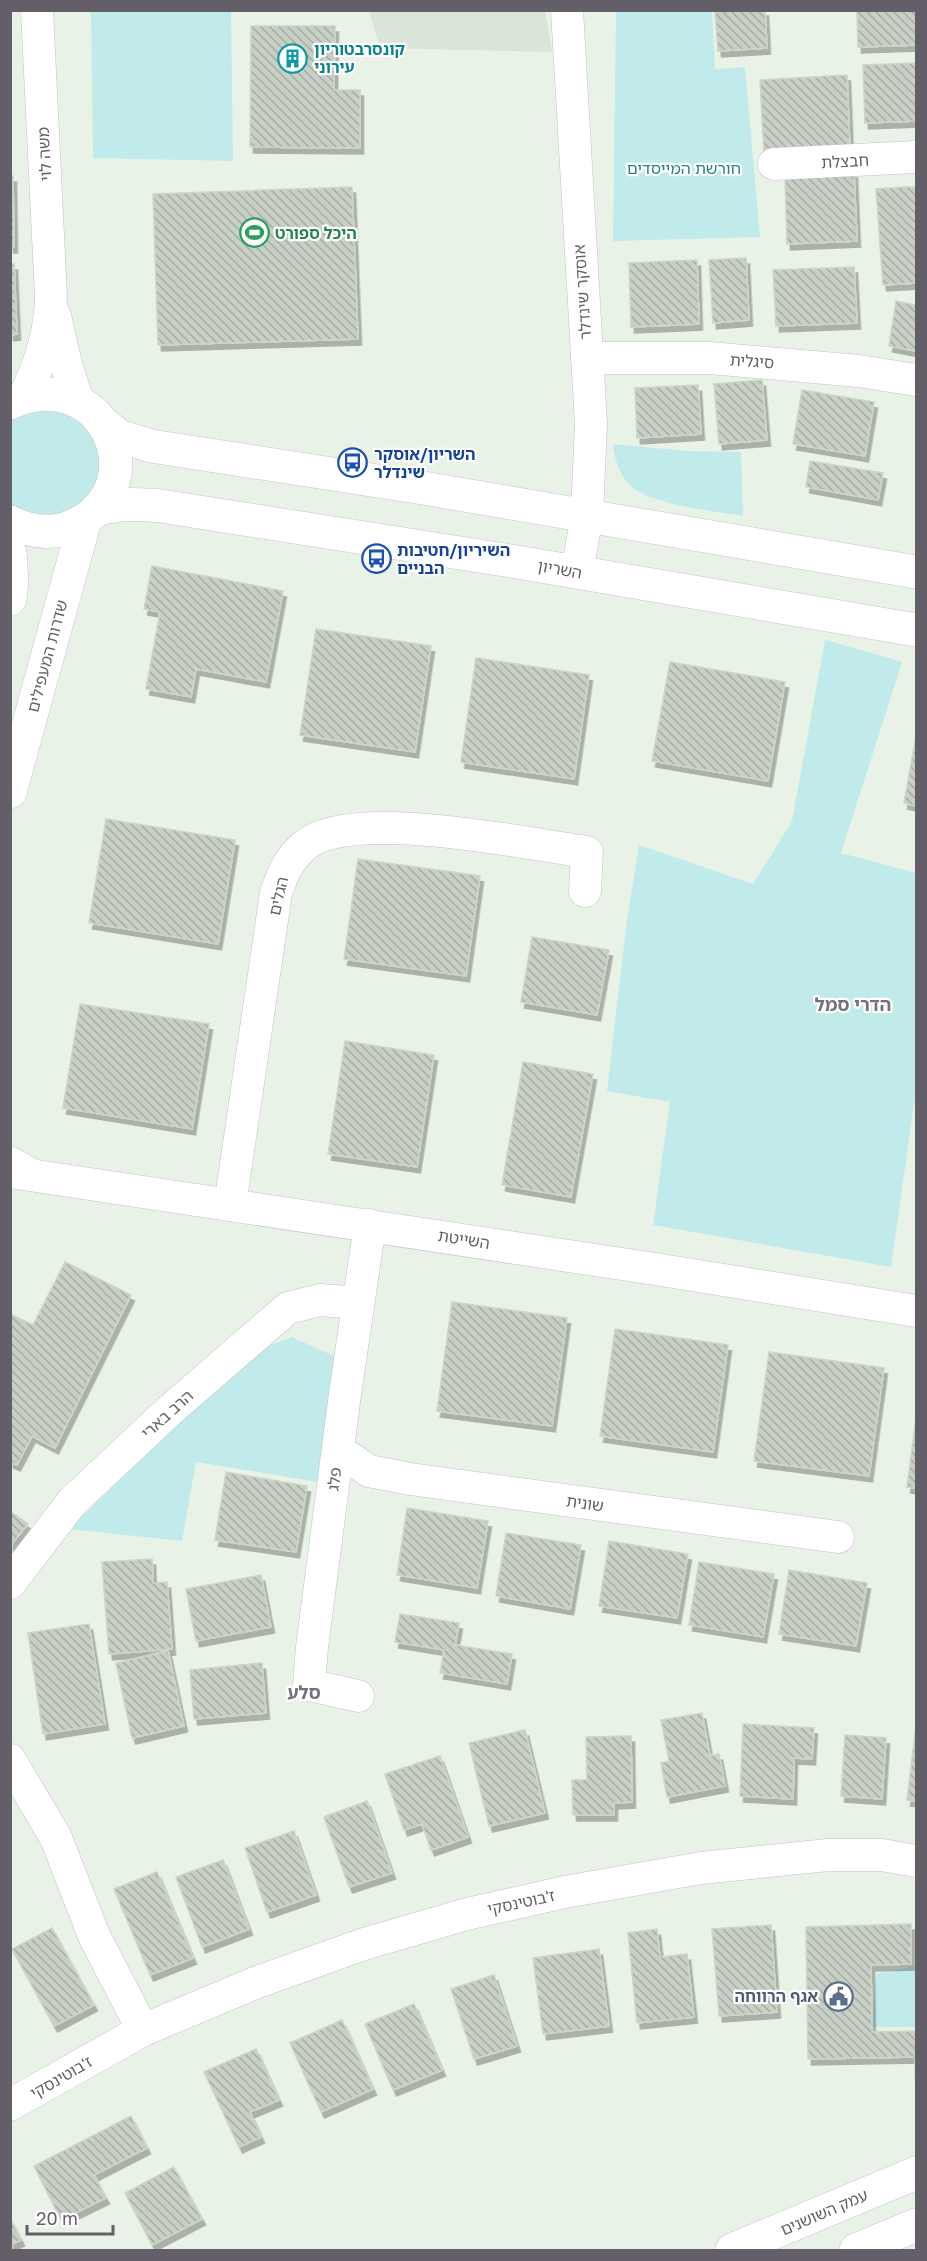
<svg xmlns="http://www.w3.org/2000/svg" width="927" height="2261" font-family="'Golos Text','Noto Sans Hebrew',sans-serif">
  <style>
    .education { fill: #dae4d8 }
    .green { fill: #c1eaeb }
    .building { fill: url(#building-back-hatch); stroke: #cad7c4; stroke-width: 1.5; filter: url(#shadow) }
    .lines { fill: none; stroke-linecap: round; stroke-linejoin: round }
    .street-casing { stroke: #c6c0c9; stroke-width: 33 }
    .secondary-casing { stroke: #c9c3cd; stroke-width: 34 }
    .street { stroke: #fff; stroke-width: 32 }
    .secondary { stroke: #fff; stroke-width: 33 }
    .labels { text-anchor: middle; dominant-baseline: central; stroke-width: 4.5; stroke-linejoin: round; paint-order: stroke }
    .culture-label { font-size: 16px; font-weight: bold; fill: #0d838f; stroke: #fff; text-anchor: start }
    .street-label { font-size: 16px; fill: #645e69; stroke: #fff }
    .park-label { font-size: 16px; fill: #2c8289; stroke: #fff }
    .leisure-label { font-size: 16px; font-weight: bold; fill: #27864d; stroke: #fff; text-anchor: start }
    .transit-label { font-size: 16px; font-weight: bold; fill: #164399; stroke: #fff; text-anchor: start }
    .service-label { font-size: 16px; font-weight: bold; fill: #4e5e75; stroke: #fff; text-anchor: end }
    .neighbourhood-label { font-size: 18px; font-weight: bold; fill: #756f7b; stroke: #fff }
  </style>
  <defs>
    <pattern id="building-back-hatch" width="6" height="6" patternUnits="userSpaceOnUse" patternTransform="scale(1.5)"><rect width="6" height="6" fill="#c8d0c6"/><path d="M-1 5l2 2M0 0l6 6M5-1l2 2" fill="none" stroke="#a6aca5"/></pattern>
    <filter id="shadow"><feDropShadow dx="3.5" dy="6" stdDeviation="0" flood-color="#0004"/></filter>
  </defs>
  <rect width="100%" height="100%" fill="#e9f2e7"/>
  <path class="education" d="M 369,11 L 545,11 L 552,52 L 380,48 Z"/>
  <g class="green">
    <path d="M 91,11 L 231,11 L 233,161 L 93,158 Z"/>
    <path d="M 616,11 L 712,11 L 715,69 L 745,67 L 760,237 L 613,241 Z"/>
    <path d="M 34,407 L 72,412 L 98,441 L 101,474 L 80,507 L 43,519 L 11,506 L 10,419 L 16,414 Z"/>
    <path d="M 613,444 L 687,451 L 741,452 L 743,516 C 715,511 651,505 631,486 C 620,477 614,458 613,444 Z"/>
    <path d="M 825,640 L 902,662 L 841,853 L 916,873 L 916,1089 L 891,1267 L 653,1225 L 670,1102 L 607,1091 L 626,927 L 639,845 L 753,884 L 792,821 Z"/>
    <path d="M 292,1337 L 336,1357 L 318,1482 L 196,1462 L 182,1541 L 69,1529 L 254,1351 Z"/>
    <path d="M 916,1966 L 916,2027 L 872,2027 L 876,1974 Z"/>
  </g>
  <g class="building">
    <path d="M 715,10 L 765,10 L 767,48 L 718,51 Z"/>
    <path d="M 857,10 L 916,10 L 916,45 L 858,47 Z"/>
    <path d="M 251,26 L 335,26 L 334,90 L 360,90 L 360,148 L 250,147 Z"/>
    <path d="M 916,63 L 916,121 L 865,123 L 863,65 Z"/>
    <path d="M 847,75 L 850,150 L 764,154 L 760,80 Z"/>
    <path d="M 854,172 L 857,241 L 787,244 L 785,174 Z"/>
    <path d="M 10,176 L 13,176 L 14,247 L 10,247 Z"/>
    <path d="M 352,187 L 358,339 L 158,345 L 153,194 Z"/>
    <path d="M 905,187 L 916,187 L 916,283 L 883,285 L 876,189 Z"/>
    <path d="M 746,258 L 749,320 L 713,323 L 709,260 Z"/>
    <path d="M 697,260 L 699,324 L 631,327 L 629,263 Z"/>
    <path d="M 10,264 L 14,264 L 17,334 L 10,335 Z"/>
    <path d="M 854,267 L 857,323 L 776,326 L 773,270 Z"/>
    <path d="M 896,301 L 916,305 L 916,351 L 889,346 Z"/>
    <path d="M 762,380 L 767,440 L 719,444 L 714,384 Z"/>
    <path d="M 698,385 L 701,434 L 637,438 L 635,388 Z"/>
    <path d="M 802,390 L 874,402 L 865,456 L 793,444 Z"/>
    <path d="M 810,461 L 883,473 L 878,500 L 806,487 Z"/>
    <path d="M 152,566 L 283,591 L 266,682 L 196,669 L 191,697 L 146,689 L 160,612 L 144,609 Z"/>
    <path d="M 316,629 L 431,646 L 415,752 L 300,735 Z"/>
    <path d="M 476,658 L 589,675 L 574,779 L 461,762 Z"/>
    <path d="M 670,662 L 785,682 L 768,781 L 652,761 Z"/>
    <path d="M 916,736 L 916,806 L 904,803 Z"/>
    <path d="M 106,819 L 235,840 L 218,944 L 89,923 Z"/>
    <path d="M 358,859 L 480,876 L 466,976 L 344,959 Z"/>
    <path d="M 532,937 L 609,950 L 597,1015 L 521,1002 Z"/>
    <path d="M 80,1004 L 209,1024 L 192,1129 L 63,1108 Z"/>
    <path d="M 345,1041 L 434,1055 L 417,1167 L 328,1154 Z"/>
    <path d="M 523,1062 L 593,1074 L 571,1197 L 502,1185 Z"/>
    <path d="M 65,1262 L 131,1295 L 55,1448 L 32,1436 L 17,1465 L 10,1462 L 10,1314 L 33,1325 Z"/>
    <path d="M 452,1302 L 567,1318 L 552,1426 L 437,1411 Z"/>
    <path d="M 615,1329 L 728,1345 L 713,1452 L 600,1436 Z"/>
    <path d="M 769,1352 L 884,1368 L 869,1476 L 754,1461 Z"/>
    <path d="M 916,1418 L 916,1488 L 907,1487 Z"/>
    <path d="M 226,1472 L 307,1486 L 296,1552 L 215,1540 Z"/>
    <path d="M 407,1508 L 488,1521 L 477,1588 L 397,1575 Z"/>
    <path d="M 10,1511 L 28,1524 L 10,1546 Z"/>
    <path d="M 506,1533 L 581,1545 L 570,1609 L 496,1596 Z"/>
    <path d="M 609,1541 L 688,1554 L 677,1618 L 599,1606 Z"/>
    <path d="M 152,1559 L 153,1583 L 167,1582 L 172,1649 L 109,1654 L 102,1562 Z"/>
    <path d="M 699,1562 L 774,1574 L 763,1637 L 689,1625 Z"/>
    <path d="M 789,1570 L 867,1583 L 856,1646 L 779,1634 Z"/>
    <path d="M 261,1575 L 271,1627 L 196,1641 L 186,1589 Z"/>
    <path d="M 400,1614 L 459,1623 L 455,1645 L 512,1654 L 507,1684 L 440,1673 L 444,1650 L 395,1642 Z"/>
    <path d="M 89,1624 L 105,1724 L 43,1734 L 28,1633 Z"/>
    <path d="M 168,1651 L 184,1726 L 132,1738 L 116,1663 Z"/>
    <path d="M 262,1663 L 266,1713 L 194,1719 L 190,1670 Z"/>
    <path d="M 702,1713 L 710,1756 L 719,1754 L 725,1786 L 667,1797 L 661,1763 L 669,1761 L 661,1720 Z"/>
    <path d="M 743,1724 L 814,1728 L 812,1759 L 794,1758 L 793,1799 L 740,1796 Z"/>
    <path d="M 916,1726 L 916,1801 L 907,1800 Z"/>
    <path d="M 525,1730 L 545,1813 L 489,1826 L 469,1743 Z"/>
    <path d="M 845,1735 L 886,1738 L 882,1799 L 841,1796 Z"/>
    <path d="M 631,1736 L 632,1802 L 614,1803 L 614,1815 L 573,1815 L 572,1780 L 587,1780 L 586,1737 Z"/>
    <path d="M 440,1756 L 468,1837 L 431,1850 L 422,1824 L 404,1830 L 385,1774 Z"/>
    <path d="M 367,1801 L 392,1873 L 349,1887 L 324,1817 Z"/>
    <path d="M 294,1831 L 316,1895 L 267,1912 L 245,1848 Z"/>
    <path d="M 223,1860 L 249,1929 L 202,1947 L 176,1877 Z"/>
    <path d="M 157,1872 L 193,1958 L 150,1975 L 114,1889 Z"/>
    <path d="M 911,1924 L 911,1964 L 871,1965 L 872,2032 L 916,2031 L 916,2101 L 915,2057 L 808,2059 L 806,1927 Z"/>
    <path d="M 771,1925 L 777,2012 L 719,2016 L 712,1929 Z"/>
    <path d="M 52,1928 L 94,2005 L 54,2026 L 12,1949 Z"/>
    <path d="M 657,1929 L 660,1957 L 687,1954 L 694,2017 L 637,2023 L 628,1933 Z"/>
    <path d="M 599,1949 L 609,2026 L 543,2034 L 533,1958 Z"/>
    <path d="M 494,1975 L 517,2046 L 474,2059 L 451,1989 Z"/>
    <path d="M 414,2004 L 442,2070 L 393,2090 L 365,2024 Z"/>
    <path d="M 342,2020 L 373,2089 L 321,2112 L 290,2043 Z"/>
    <path d="M 256,2049 L 279,2100 L 250,2112 L 261,2137 L 239,2147 L 204,2072 Z"/>
    <path d="M 131,2116 L 147,2148 L 94,2175 L 106,2198 L 61,2220 L 34,2166 Z"/>
    <path d="M 174,2167 L 202,2219 L 152,2245 L 125,2193 Z"/>
    <path d="M 10,2218 L 21,2240 L 10,2245 Z"/>
  </g>
  <g class="lines">
    <defs>
      <g id="street">
        <path d="M 567,10 L 591,424 L 587,515 L 577,572"/>
        <path d="M 774,164 L 916,157"/>
        <path d="M 55,316 L 67,368 L 78,401"/>
        <path d="M 587,358 L 710,358 L 859,371 L 916,380"/>
        <path d="M 24,397 C 40,364 50,334 51,297 L 37,10"/>
        <path d="M 10,1172 L 655,1269 L 916,1311"/>
        <path d="M 230,1205 L 276,893 C 283,873 288,860 304,846 C 349,806 527,844 587,852 L 585,891"/>
        <path d="M 338,1450 L 369,1471 L 410,1479 L 838,1537"/>
        <path d="M 10,1583 L 72,1502 L 169,1411 L 288,1308 L 320,1300 L 358,1303"/>
        <path d="M 358,1696 L 309,1685 L 312,1647 L 345,1394 L 370,1225"/>
        <path d="M 10,1760 L 56,1838 L 95,1938 L 143,2030"/>
        <path d="M 10,2105 L 143,2030 L 255,1983 L 364,1944 L 467,1914 L 565,1892 L 701,1868 L 828,1855 L 882,1855 L 916,1861"/>
      </g>
      <g id="secondary">
        <path d="M 10,403 C 102,361 157,483 77,524 C 55,535 32,533 10,522"/>
        <path d="M 103,423 L 119,436 L 151,446 L 423,488 L 916,572"/>
        <path d="M 96,510 C 119,503 137,504 161,506 L 517,562 L 916,630"/>
        <path d="M 10,553 L 12,582 L 10,599"/>
        <path d="M 10,792 L 85,520"/>
        <path d="M 10,1163 L 29,1174"/>
        <path d="M 732,2250 L 916,2173"/>
        <path d="M 856,2250 L 916,2225"/>
      </g>
    </defs>
    <use href="#street" class="street-casing"/>
    <use href="#secondary" class="secondary-casing"/>
    <use href="#street" class="street"/>
    <use href="#secondary" class="secondary"/>
  </g>
  <defs>
    <symbol id="building-ring" viewBox="-11 -11 22 22"><circle r="9.5" fill="#fff" stroke="#0f9aa8" stroke-width="1.5"/><path d="M-4-6H4V6H1V3H-1V6H-4ZM-2.5-4.3h1.7v1.8h-1.7ZM.8-4.3h1.7v1.8H.8ZM-2.5-1h1.7V.8h-1.7ZM.8-1h1.7V.8H.8Z" fill="#0f9aa8"/></symbol>
    <symbol id="stadium-ring" viewBox="-11 -11 22 22"><circle r="9.5" fill="#fff" stroke="#2e9e5b" stroke-width="1.5"/><path d="M0-5a6.5 5 0 1 0 0 10a6.5 5 0 1 0 0-10ZM-3.5-1.8h7v3.6h-7Z" fill="#2e9e5b"/></symbol>
    <symbol id="bus-ring" viewBox="-11 -11 22 22"><circle r="9.5" fill="#fff" stroke="#1a4fb4" stroke-width="1.5"/><path d="M-5-6H5V4H4V6H2V4H-2V6H-4V4H-5ZM-3.5-4V0h7V-4ZM-3.5 1.2v1.5H-2V1.2ZM2 1.2v1.5H3.5V1.2Z" fill="#1a4fb4"/></symbol>
    <symbol id="civic-ring" viewBox="-11 -11 22 22"><circle r="9.5" fill="#fff" stroke="#5c6f8a" stroke-width="1.5"/><path d="M-.6-6.5H3V-4.5H.6V-3L4-1V1h2V6H-6V1h2V-1L-.6-3ZM-1.2 2.5V6h2.4V2.5Z" fill="#5c6f8a"/></symbol>
  </defs>
  <g fill-rule="evenodd">
    <use href="#building-ring" x="276" y="42" width="33" height="33"/>
    <use href="#stadium-ring" x="238" y="216" width="33" height="33"/>
    <use href="#bus-ring" x="336" y="446" width="33" height="33"/>
    <use href="#bus-ring" x="360" y="542" width="33" height="33"/>
    <use href="#civic-ring" x="822" y="1980" width="33" height="33"/>
  </g>
  <g class="labels">
    <g class="culture-label">
      <text x="314" y="49">קונסרבטוריון<tspan x="314" dy="18">עירוני</tspan></text>
    </g>
    <g class="street-label">
      <text transform="translate(44 154) rotate(-93)">משה לוי</text>
      <text transform="translate(845 161) rotate(-3)">חבצלת</text>
      <text transform="translate(582 292) rotate(-94)">אוסקר שינדלר</text>
      <text transform="translate(752 361) rotate(4)">סיגלית</text>
      <text transform="translate(560 569) rotate(10)">השריון</text>
      <text transform="translate(47 656) rotate(-75)">שדרות המעפילים</text>
      <text transform="translate(278 896) rotate(-77)">הגלים</text>
      <text transform="translate(464 1239) rotate(9)">השייטת</text>
      <text transform="translate(167 1414) rotate(-42)">הרב בארי</text>
      <text transform="translate(334 1479) rotate(-83)">פלג</text>
      <text transform="translate(585 1503) rotate(8)">שונית</text>
      <text transform="translate(521 1902) rotate(-12)">ז'בוטינסקי</text>
      <text transform="translate(61 2077) rotate(-30)">ז'בוטינסקי</text>
      <text transform="translate(824 2212) rotate(-23)">עמק השושנים</text>
    </g>
    <g class="park-label">
      <text x="684" y="168">חורשת המייסדים</text>
    </g>
    <g class="leisure-label">
      <text x="275" y="233">היכל ספורט</text>
    </g>
    <g class="transit-label">
      <text x="374" y="454">השריון/אוסקר<tspan x="374" dy="18">שינדלר</tspan></text>
      <text x="397" y="550">השיריון/חטיבות<tspan x="397" dy="18">הבניים</tspan></text>
    </g>
    <g class="service-label">
      <text x="818" y="1996">אגף הרווחה</text>
    </g>
    <g class="neighbourhood-label">
      <text x="853" y="1004">הדרי סמל</text>
      <text x="304" y="1692">סלע</text>
    </g>
  </g>
  <rect width="927" height="2261" fill="none" stroke="#645e69" stroke-width="24"/>
  <path d="M27 2225v9h86v-9" fill="none" stroke="#645e69" stroke-width="3"/>
  <text x="36" y="2225" font-size="18" fill="#645e69" stroke="#ffffff" stroke-width="4.5" paint-order="stroke">20 m</text>
</svg>
